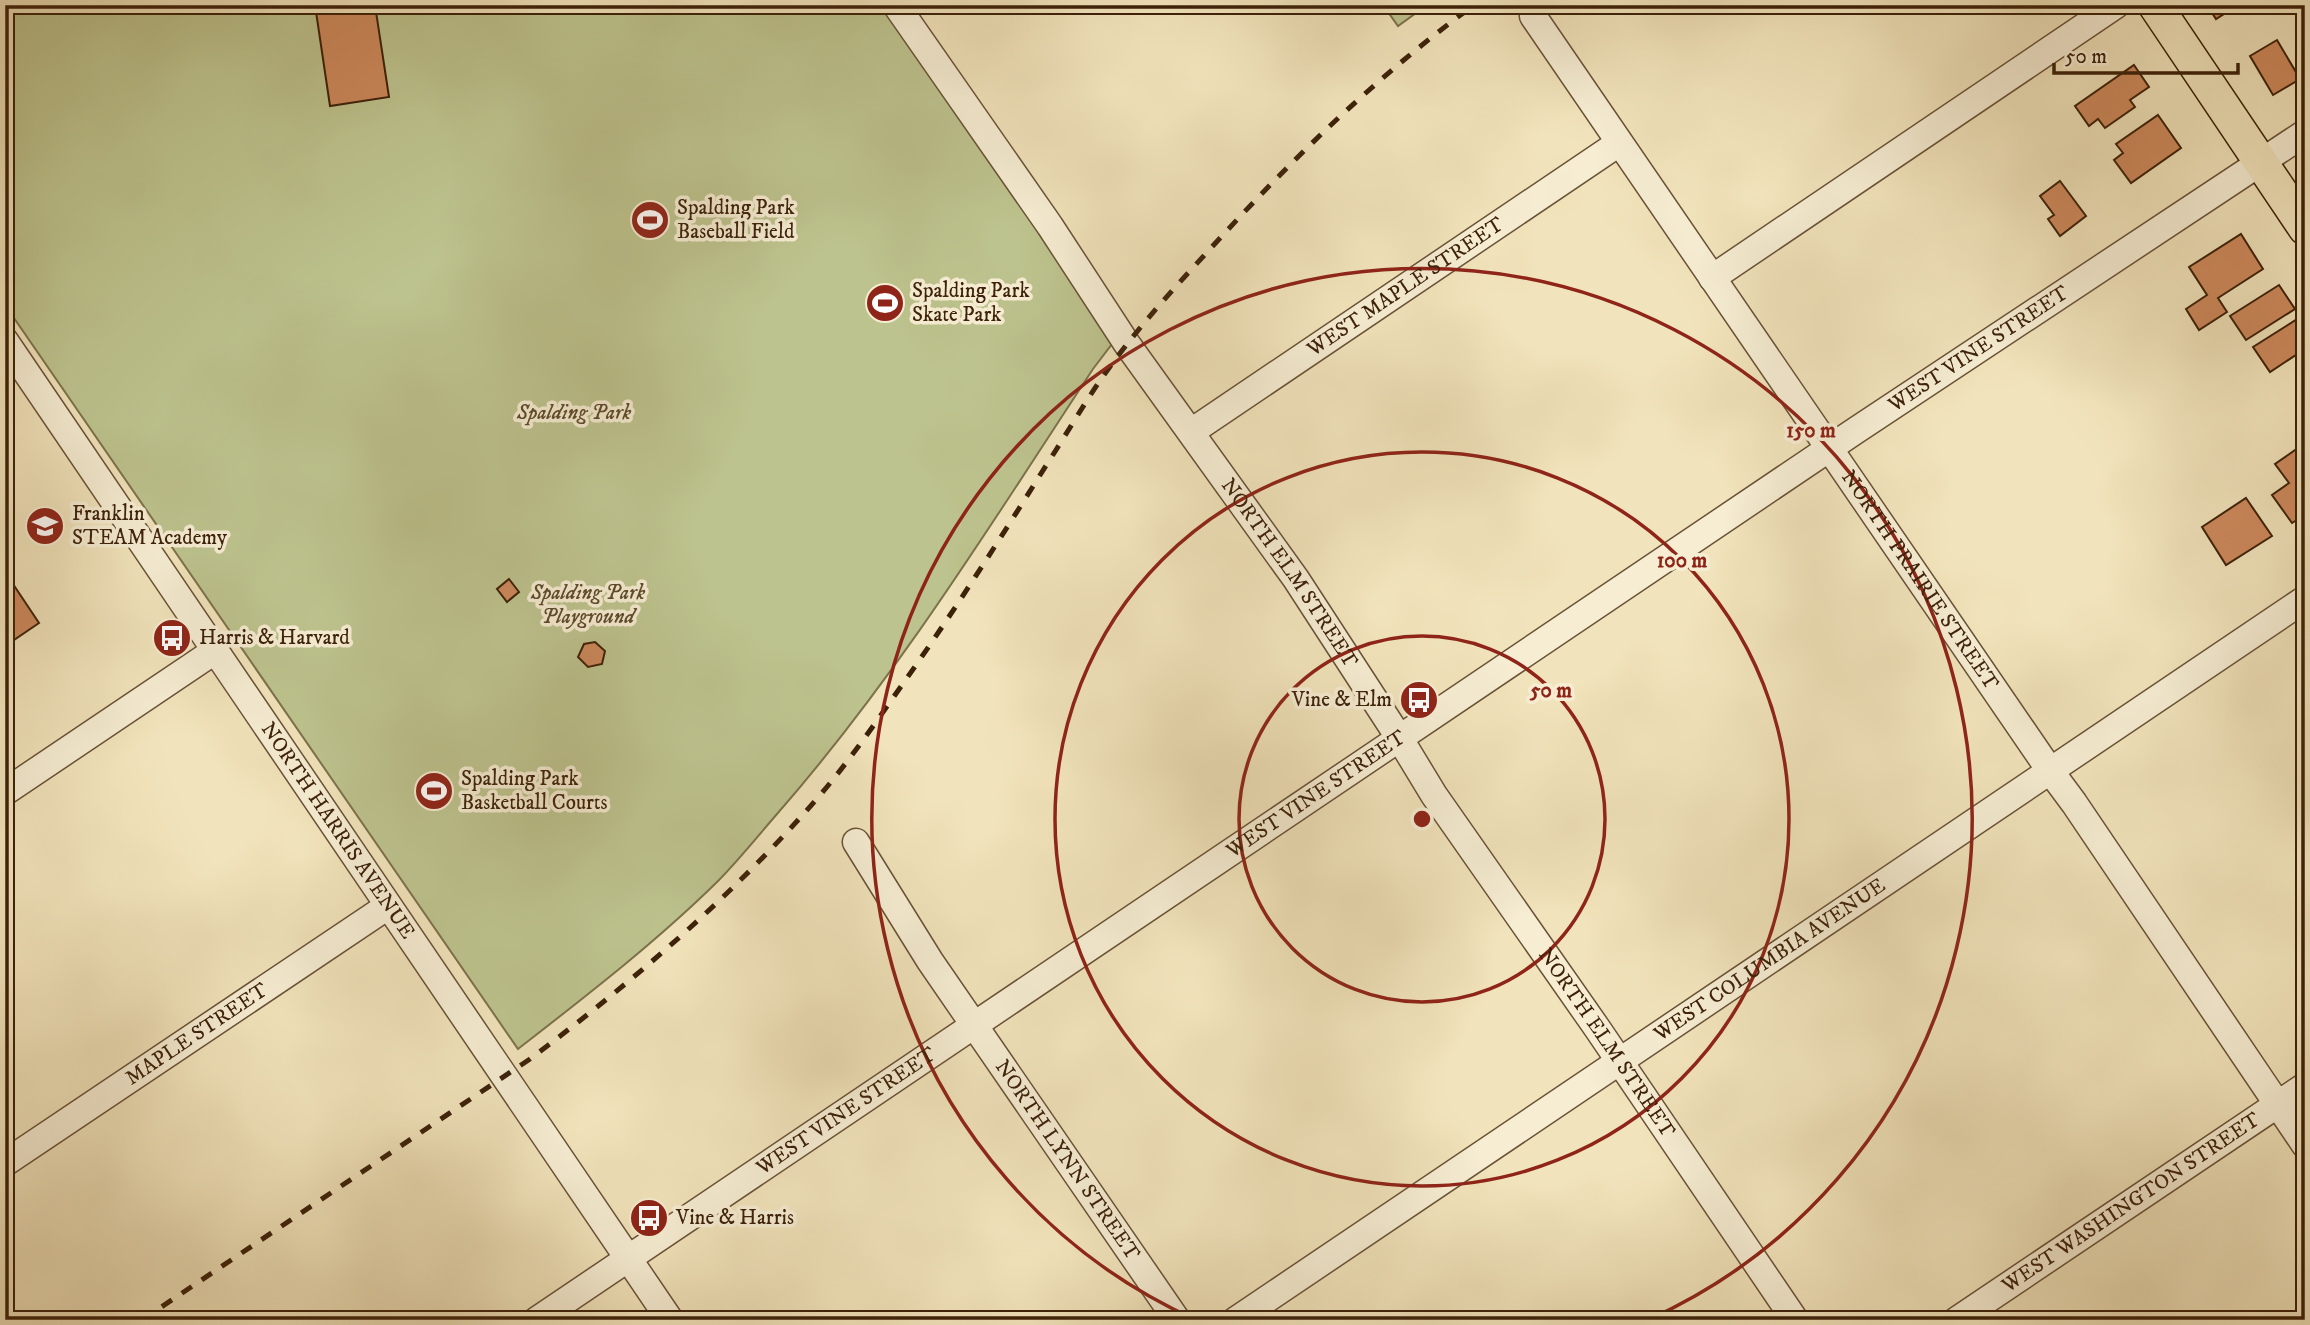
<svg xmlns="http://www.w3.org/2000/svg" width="2310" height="1325" font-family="'IM FELL DW Pica',serif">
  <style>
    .green { fill: #bdc38e; stroke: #7c724c; stroke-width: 2 }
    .building { fill: #cd895c; stroke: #3c2109; stroke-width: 2 }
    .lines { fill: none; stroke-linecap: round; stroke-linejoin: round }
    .minor-casing { stroke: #695236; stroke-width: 29 }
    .major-casing { stroke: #3c2109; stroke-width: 36 }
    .minor { stroke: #f6edd3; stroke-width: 26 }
    .major { stroke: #f1e3bb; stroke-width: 33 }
    .rail { stroke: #3c2109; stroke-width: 5; stroke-dasharray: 12 12; stroke-linecap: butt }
    .ring { fill: none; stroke: #8f2418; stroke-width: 3.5 }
    .labels { text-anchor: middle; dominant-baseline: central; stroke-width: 7; stroke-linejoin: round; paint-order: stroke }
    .poi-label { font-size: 21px; fill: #3c2109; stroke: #f6edd3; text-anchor: start }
    .street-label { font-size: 21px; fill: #3c2109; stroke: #f6edd3 }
    .park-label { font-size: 21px; font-style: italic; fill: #5c4a2a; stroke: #f6edd3 }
    .centre { fill: #8f2418; stroke: #f6edd3; stroke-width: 3.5 }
    .ring-label { font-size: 21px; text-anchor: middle; font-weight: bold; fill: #8f2418; stroke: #f6edd3; stroke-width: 7; stroke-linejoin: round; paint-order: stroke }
  </style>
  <rect width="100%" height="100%" fill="#f1e3bb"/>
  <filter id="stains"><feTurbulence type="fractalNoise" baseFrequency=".00286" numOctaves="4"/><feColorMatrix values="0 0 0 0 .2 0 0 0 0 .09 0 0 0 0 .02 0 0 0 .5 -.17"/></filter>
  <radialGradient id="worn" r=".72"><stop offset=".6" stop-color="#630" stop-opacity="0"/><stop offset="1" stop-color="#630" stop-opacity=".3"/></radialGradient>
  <g class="green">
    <path d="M 5,5 L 896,5 L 1115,340 L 1093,369 C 993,521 897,677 777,814 C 757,837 738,861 717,882 C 655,943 586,996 518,1049 L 5,305 Z"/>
    <path d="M 1383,5 L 1427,5 L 1398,26 Z"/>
  </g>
  <g class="building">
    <path d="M 315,5 L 375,5 L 389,97 L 330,106 Z"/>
    <path d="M 2207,5 L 2238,5 L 2216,19 Z"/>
    <path d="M 2277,40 L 2300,79 L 2273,95 L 2250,56 Z"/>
    <path d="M 2134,65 L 2149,87 L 2130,100 L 2135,107 L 2105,128 L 2098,119 L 2089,126 L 2075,106 Z"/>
    <path d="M 2158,115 L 2181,148 L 2131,183 L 2114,160 L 2123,153 L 2116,144 Z"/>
    <path d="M 2060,181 L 2086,216 L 2060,236 L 2048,219 L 2054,215 L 2040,196 Z"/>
    <path d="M 2241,234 L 2263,269 L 2218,298 L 2227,312 L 2199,330 L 2186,309 L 2207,295 L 2189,267 Z"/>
    <path d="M 2279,285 L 2295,309 L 2246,340 L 2230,316 Z"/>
    <path d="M 2302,316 L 2305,321 L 2305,349 L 2270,372 L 2253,347 Z"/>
    <path d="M 2298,448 L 2305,458 L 2305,515 L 2292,523 L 2272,495 L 2289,483 L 2275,464 Z"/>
    <path d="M 2246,498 L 2272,536 L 2226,565 L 2202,527 Z"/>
    <path d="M 5,572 L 39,623 L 5,646 Z"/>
    <path d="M 509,579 L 519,592 L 507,602 L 497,589 Z"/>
    <path d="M 595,642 L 605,651 L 602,664 L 588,667 L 578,657 L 584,644 Z"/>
  </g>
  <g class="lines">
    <defs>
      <g id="minor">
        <path id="s1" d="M 896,5 L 1050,226 L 1127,344 L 1296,579 L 1400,739 L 1434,795 L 1597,1028 L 1795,1320"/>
        <path id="s2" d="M 1533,16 L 2051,772 L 2074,803 L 2305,1145"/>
        <path d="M 1712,278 L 2116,5"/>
        <path id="s3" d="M 5,341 L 670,1320"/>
        <path id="s4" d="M 1191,432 L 1619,143"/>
        <path d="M 5,792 L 216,650"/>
        <path id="s5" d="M 856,842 L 930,961 L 1177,1320"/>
        <path id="s6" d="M 5,1163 L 388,906"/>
        <path id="s7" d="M 537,1320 L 1855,431 L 2305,133"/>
        <path id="s8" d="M 1236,1320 L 2305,599"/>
        <path id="s9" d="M 1957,1320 L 2305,1086"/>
      </g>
      <path id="major" d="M 2155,5 L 2305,228"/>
    </defs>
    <use href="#minor" class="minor-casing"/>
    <use href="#major" class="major-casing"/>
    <use href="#minor" class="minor"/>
    <use href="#major" class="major"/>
    <path class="rail" d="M 142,1320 L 530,1059 C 635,980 735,894 821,794 C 850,760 876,722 902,685 C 953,613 1000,539 1047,464 C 1068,432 1087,398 1109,368 C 1140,325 1176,286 1211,248 C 1291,160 1378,75 1474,5"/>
  </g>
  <g class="ring">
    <circle cx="1422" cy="819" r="183"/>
    <circle cx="1422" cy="819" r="367"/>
    <path d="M1194 1319A550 550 0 1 1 1650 1319"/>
  </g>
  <defs>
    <symbol id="stadium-disc" viewBox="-11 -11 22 22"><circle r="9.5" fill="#8f2418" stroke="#f6edd3"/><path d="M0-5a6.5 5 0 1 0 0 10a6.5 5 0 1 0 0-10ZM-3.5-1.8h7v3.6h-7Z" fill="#fff"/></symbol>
    <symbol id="school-disc" viewBox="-11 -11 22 22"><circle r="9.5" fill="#8f2418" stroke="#f6edd3"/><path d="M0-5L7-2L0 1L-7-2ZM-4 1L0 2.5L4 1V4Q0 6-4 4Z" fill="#fff"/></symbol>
    <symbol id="bus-disc" viewBox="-11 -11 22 22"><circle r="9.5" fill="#8f2418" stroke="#f6edd3"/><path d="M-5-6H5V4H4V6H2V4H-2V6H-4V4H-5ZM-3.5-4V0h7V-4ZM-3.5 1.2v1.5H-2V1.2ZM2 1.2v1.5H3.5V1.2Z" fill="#fff"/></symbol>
  </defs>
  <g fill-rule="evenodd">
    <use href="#stadium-disc" x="628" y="198" width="44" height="44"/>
    <use href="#stadium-disc" x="863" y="281" width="44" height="44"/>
    <use href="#school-disc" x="23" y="504" width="44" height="44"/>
    <use href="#bus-disc" x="150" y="616" width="44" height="44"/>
    <use href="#bus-disc" x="1397" y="678" width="44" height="44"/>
    <use href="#stadium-disc" x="412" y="769" width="44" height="44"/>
    <use href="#bus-disc" x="627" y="1196" width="44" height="44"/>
  </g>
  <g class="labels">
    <g class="poi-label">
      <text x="677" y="208">Spalding Park<tspan x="677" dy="24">Baseball Field</tspan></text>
      <text x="912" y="291">Spalding Park<tspan x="912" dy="24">Skate Park</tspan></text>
      <text x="72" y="514">Franklin<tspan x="72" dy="24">STEAM Academy</tspan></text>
      <text x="199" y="638">Harris &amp; Harvard</text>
      <text x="1392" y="700" text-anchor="end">Vine &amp; Elm</text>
      <text x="461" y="779">Spalding Park<tspan x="461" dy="24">Basketball Courts</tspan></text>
      <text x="676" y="1218">Vine &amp; Harris</text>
    </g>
    <g class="street-label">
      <text stroke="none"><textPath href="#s4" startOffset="259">WEST MAPLE STREET</textPath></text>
      <text stroke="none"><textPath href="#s7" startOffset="1738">WEST VINE STREET</textPath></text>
      <text stroke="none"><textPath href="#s1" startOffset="691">NORTH ELM STREET</textPath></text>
      <text stroke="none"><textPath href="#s2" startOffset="684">NORTH PRAIRIE STREET</textPath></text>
      <text stroke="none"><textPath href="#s7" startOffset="940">WEST VINE STREET</textPath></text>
      <text stroke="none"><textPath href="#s3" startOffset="592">NORTH HARRIS AVENUE</textPath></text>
      <text stroke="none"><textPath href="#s8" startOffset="644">WEST COLUMBIA AVENUE</textPath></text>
      <text stroke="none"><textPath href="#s6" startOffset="231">MAPLE STREET</textPath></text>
      <text stroke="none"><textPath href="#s1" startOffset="1258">NORTH ELM STREET</textPath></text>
      <text stroke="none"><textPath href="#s7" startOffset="373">WEST VINE STREET</textPath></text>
      <text stroke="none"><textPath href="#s5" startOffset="382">NORTH LYNN STREET</textPath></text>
      <text stroke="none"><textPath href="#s9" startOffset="210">WEST WASHINGTON STREET</textPath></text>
    </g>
    <g class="park-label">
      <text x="574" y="413">Spalding Park</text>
      <text x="588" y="593">Spalding Park<tspan x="588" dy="24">Playground</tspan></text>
    </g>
  </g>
  <circle cx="1422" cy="819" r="10" class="centre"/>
  <g class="ring-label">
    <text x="1811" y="437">150 m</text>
    <text x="1682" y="567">100 m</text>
    <text x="1551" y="697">50 m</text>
  </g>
  <rect width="2310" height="1325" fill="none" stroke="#f1e3bb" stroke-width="28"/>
  <rect x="7" y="7" width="2296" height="1311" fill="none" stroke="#3c2109" stroke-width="3.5"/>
  <rect x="14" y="14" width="2282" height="1297" fill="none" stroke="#3c2109" stroke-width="2"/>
  <path d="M2054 63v10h184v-10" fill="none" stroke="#3c2109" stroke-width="3.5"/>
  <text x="2065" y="63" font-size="21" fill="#3c2109" stroke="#f6edd3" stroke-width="5" paint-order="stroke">50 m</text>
  <rect width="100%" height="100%" filter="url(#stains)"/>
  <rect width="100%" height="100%" fill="url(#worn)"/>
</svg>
